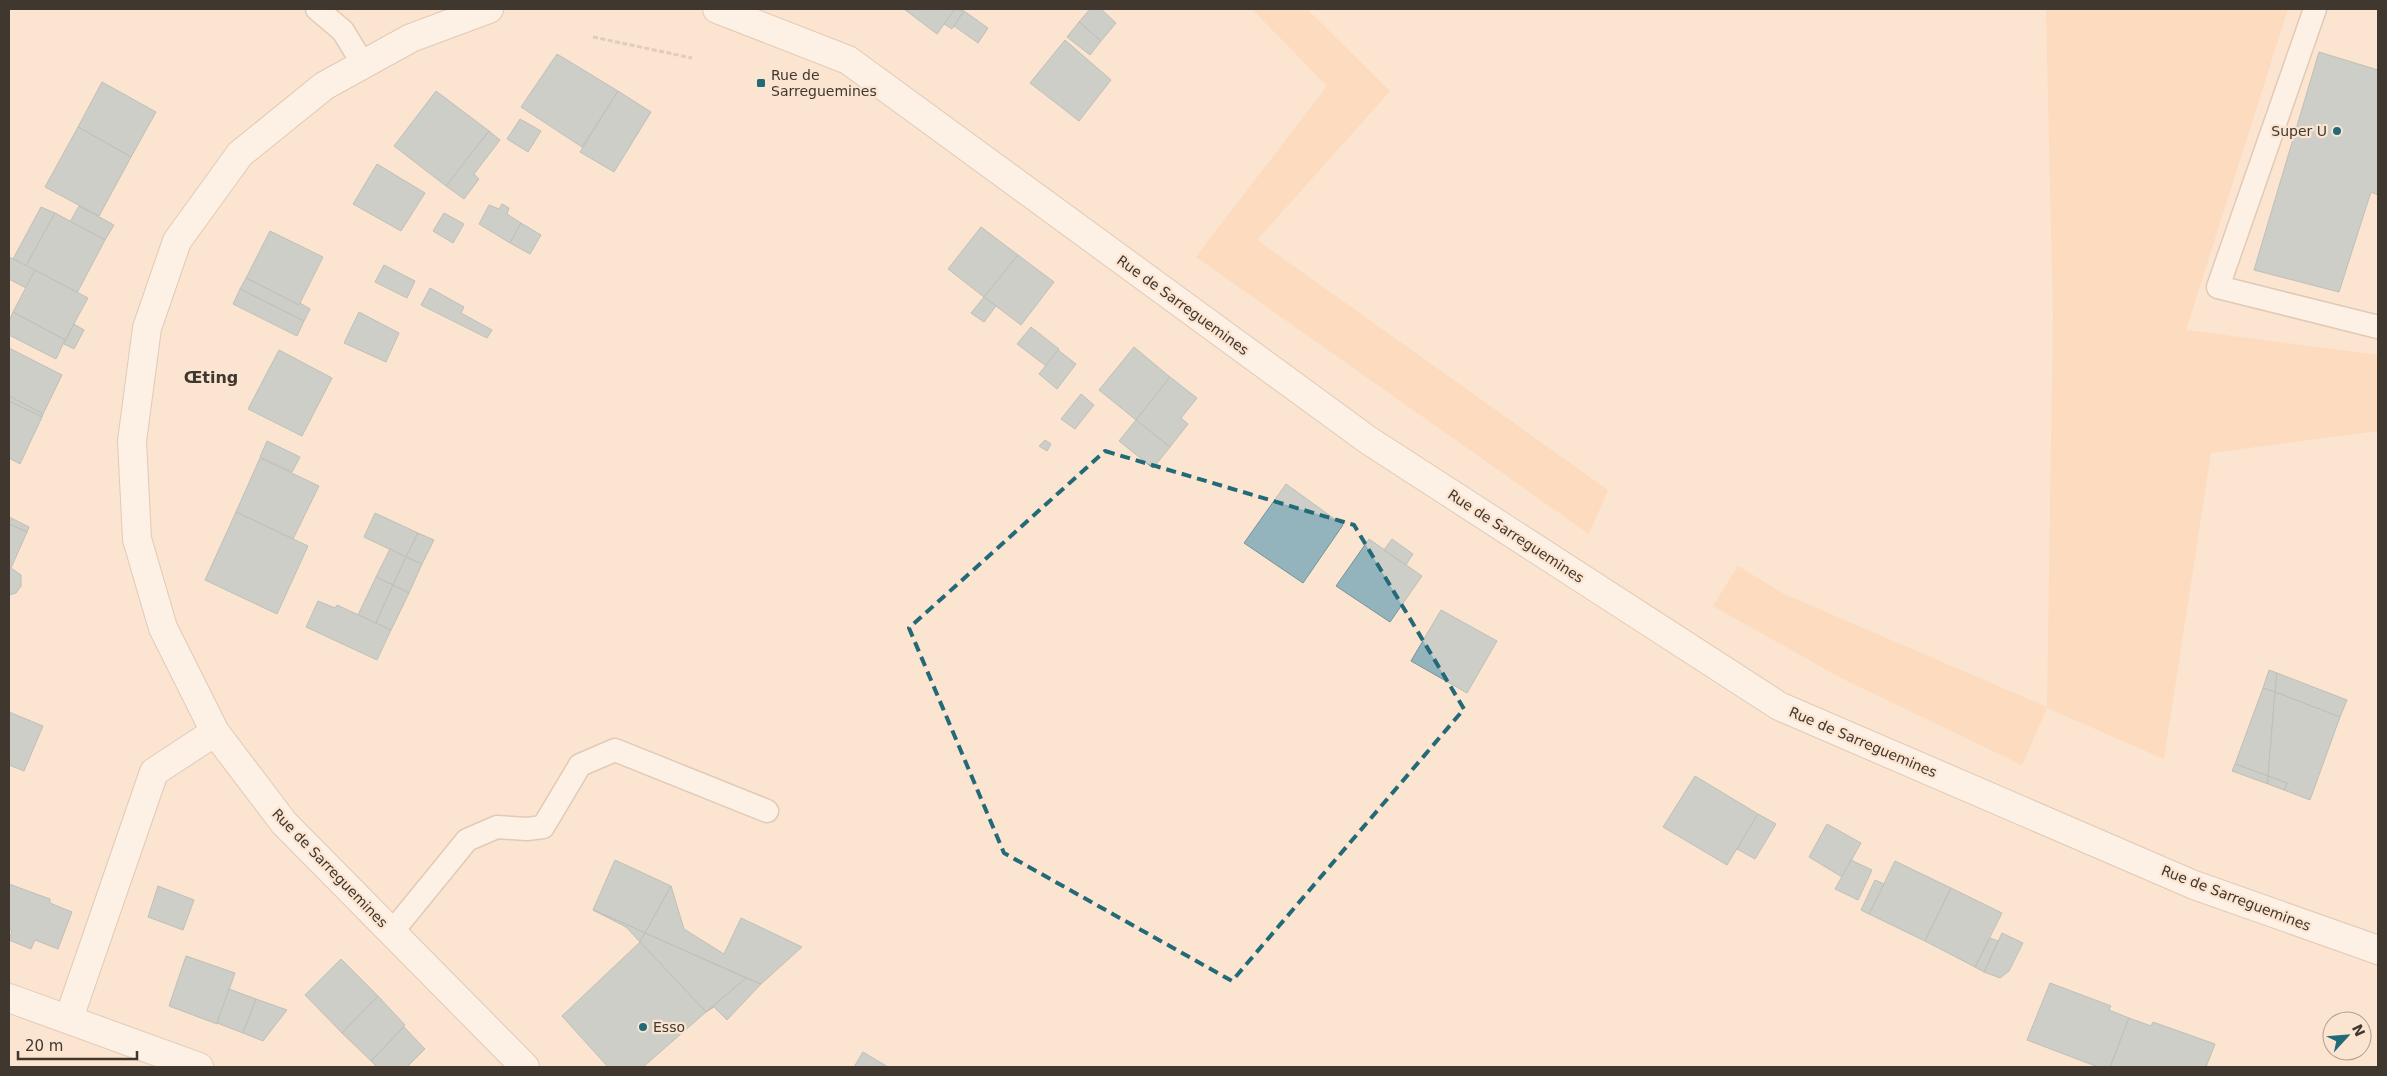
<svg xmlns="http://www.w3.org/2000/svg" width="2387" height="1076" font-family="'DejaVu Sans',sans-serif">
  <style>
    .green { fill: #fdd1a8 }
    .building { fill: #93b4bc; stroke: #74949b }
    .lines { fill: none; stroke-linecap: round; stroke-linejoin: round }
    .service-casing { stroke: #c1ab97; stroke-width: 25 }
    .minor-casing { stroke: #c1ab97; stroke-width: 30 }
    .secondary-casing { stroke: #c1ab97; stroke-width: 30 }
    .path { stroke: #c3b09f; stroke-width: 3; stroke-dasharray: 5 2.5; stroke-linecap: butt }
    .service { stroke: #fff; stroke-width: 22 }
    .minor { stroke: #fff; stroke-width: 28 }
    .secondary { stroke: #fff; stroke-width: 28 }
    .marked { fill: none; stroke: #236a78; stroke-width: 4; stroke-dasharray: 10 6; stroke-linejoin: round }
    .poi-dot { fill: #236a78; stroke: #fbe4d0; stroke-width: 2 }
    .labels { text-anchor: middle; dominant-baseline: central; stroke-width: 4.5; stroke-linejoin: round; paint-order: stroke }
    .poi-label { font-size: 14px; fill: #40372f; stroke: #fbe4d0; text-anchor: start }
    .street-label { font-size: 14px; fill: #40372f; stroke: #fbe4d0 }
    .quarter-label { font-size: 16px; font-weight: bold; fill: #40372f; stroke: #fbe4d0 }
  </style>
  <rect width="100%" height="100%" fill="#fbe4d0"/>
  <g class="green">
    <path d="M 1252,9 L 1307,9 L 1390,91 L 1257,240 L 1608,490 L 1589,534 L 1196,257 L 1327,86 Z"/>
    <path d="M 2046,9 L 2288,9 L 2186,330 L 2378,355 L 2378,431 L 2211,453 L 2164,759 L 2047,708 L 2022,765 L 1841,678 L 1713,606 L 1738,566 L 1784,594 L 2047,707 L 2053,317 Z"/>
  </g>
  <g class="building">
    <path d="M 904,9 L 955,9 L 937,34 Z"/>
    <path d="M 955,9 L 964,11 L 952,29 L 944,24 Z"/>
    <path d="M 1090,9 L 1101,9 L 1116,23 L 1101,41 L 1079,22 Z"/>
    <path d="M 964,11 L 988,28 L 978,43 L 954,26 Z"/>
    <path d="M 1079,22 L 1101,41 L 1090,55 L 1067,37 Z"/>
    <path d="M 1065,40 L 1111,80 L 1079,121 L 1030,83 Z"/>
    <path d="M 2319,52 L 2378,70 L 2378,195 L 2371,192 L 2339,292 L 2254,270 Z"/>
    <path d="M 557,54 L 618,91 L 582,147 L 521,107 Z"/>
    <path d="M 102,82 L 156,112 L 131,157 L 78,127 Z"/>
    <path d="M 436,91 L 489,131 L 446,186 L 394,146 Z"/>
    <path d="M 618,91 L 651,112 L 614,172 L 580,152 Z"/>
    <path d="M 520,119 L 541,131 L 528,152 L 507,139 Z"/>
    <path d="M 78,127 L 131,157 L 99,216 L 45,187 Z"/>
    <path d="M 489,131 L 500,140 L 474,174 L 479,179 L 464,199 L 446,186 Z"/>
    <path d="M 377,164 L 425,193 L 401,231 L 353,204 Z"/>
    <path d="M 502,204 L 509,208 L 507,214 L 521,223 L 510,243 L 479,224 L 489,205 L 499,209 Z"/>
    <path d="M 79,206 L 114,225 L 105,240 L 70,222 Z"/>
    <path d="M 41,207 L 55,213 L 26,266 L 13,259 Z"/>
    <path d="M 55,213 L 105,240 L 77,293 L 26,266 Z"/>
    <path d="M 444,213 L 464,224 L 453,243 L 433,231 Z"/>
    <path d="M 521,223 L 541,235 L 530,254 L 510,243 Z"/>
    <path d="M 981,227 L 1018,255 L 984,297 L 948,269 Z"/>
    <path d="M 270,231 L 323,257 L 299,305 L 246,278 Z"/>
    <path d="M 1018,255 L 1054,282 L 1021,325 L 984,297 Z"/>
    <path d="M 9,257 L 35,270 L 26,288 L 9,279 Z"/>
    <path d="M 384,265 L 415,281 L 407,298 L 375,282 Z"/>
    <path d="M 35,270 L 88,298 L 65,340 L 13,312 Z"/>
    <path d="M 246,278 L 299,305 L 300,303 L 310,309 L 304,321 L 240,289 Z"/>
    <path d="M 430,288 L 464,307 L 461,313 L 492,330 L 487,338 L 421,305 Z"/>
    <path d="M 240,289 L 304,321 L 297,336 L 233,304 Z"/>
    <path d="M 984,297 L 996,306 L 984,322 L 971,313 Z"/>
    <path d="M 13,312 L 65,340 L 56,359 L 9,335 L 9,321 Z"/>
    <path d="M 359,312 L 399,333 L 386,362 L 344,343 Z"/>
    <path d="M 74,324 L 84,330 L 74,349 L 64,344 Z"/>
    <path d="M 1031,327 L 1059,349 L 1046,366 L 1017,344 Z"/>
    <path d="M 1134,347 L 1170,377 L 1136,420 L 1099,390 Z"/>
    <path d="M 9,348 L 62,375 L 43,414 L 9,396 Z"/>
    <path d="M 279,350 L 332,378 L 302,436 L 248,409 Z"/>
    <path d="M 1058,350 L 1076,364 L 1057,389 L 1039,374 Z"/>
    <path d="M 1170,377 L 1197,398 L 1181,418 L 1188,424 L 1170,447 L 1136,420 Z"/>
    <path d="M 1081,394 L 1094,405 L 1075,429 L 1061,419 Z"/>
    <path d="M 9,396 L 43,414 L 42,417 L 9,401 Z"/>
    <path d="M 9,401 L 42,417 L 20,464 L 9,458 Z"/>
    <path d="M 1136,420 L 1170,447 L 1153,468 L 1119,441 Z"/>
    <path d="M 1045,440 L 1051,444 L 1047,451 L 1039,446 Z"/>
    <path d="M 267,441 L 300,457 L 292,472 L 260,457 Z"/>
    <path d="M 260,458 L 319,486 L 293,539 L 236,512 Z"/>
    <path d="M 1286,484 L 1343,525 L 1303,583 L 1244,543 Z"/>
    <path d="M 236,512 L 308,546 L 277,614 L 205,580 Z"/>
    <path d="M 375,513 L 418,533 L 406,557 L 364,537 Z"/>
    <path d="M 9,517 L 29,527 L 27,532 L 9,524 Z"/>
    <path d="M 9,524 L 27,532 L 11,568 L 21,575 L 21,586 L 16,593 L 9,595 Z"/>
    <path d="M 418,533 L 434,540 L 422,564 L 406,557 Z"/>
    <path d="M 1369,539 L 1422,576 L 1390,622 L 1336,586 Z"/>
    <path d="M 1392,539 L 1413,554 L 1406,565 L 1384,550 Z"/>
    <path d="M 390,549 L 406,557 L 393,585 L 376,577 Z"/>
    <path d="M 406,557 L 422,564 L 409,593 L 393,585 Z"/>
    <path d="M 376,577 L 393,585 L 376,623 L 358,615 Z"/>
    <path d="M 393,585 L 409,593 L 391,630 L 376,623 Z"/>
    <path d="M 318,601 L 335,608 L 337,605 L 391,630 L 377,660 L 306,627 Z"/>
    <path d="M 1441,610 L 1497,641 L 1467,693 L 1411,661 Z"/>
    <path d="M 2269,670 L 2277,673 L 2275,692 L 2263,688 Z"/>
    <path d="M 2277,673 L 2347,700 L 2340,717 L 2275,692 Z"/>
    <path d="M 2263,688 L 2275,692 L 2268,776 L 2235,764 Z"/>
    <path d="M 2275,692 L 2340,717 L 2310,800 L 2284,790 L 2287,783 L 2268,776 Z"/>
    <path d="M 9,712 L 43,726 L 24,771 L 9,765 Z"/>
    <path d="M 2235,764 L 2268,776 L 2268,784 L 2232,771 Z"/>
    <path d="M 1695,776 L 1758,814 L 1727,865 L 1663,827 Z"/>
    <path d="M 2268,776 L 2287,783 L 2284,790 L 2268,784 Z"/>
    <path d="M 1758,814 L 1776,824 L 1755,859 L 1737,849 Z"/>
    <path d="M 1827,824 L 1861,843 L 1842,877 L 1809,857 Z"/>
    <path d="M 615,860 L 671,886 L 645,933 L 593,910 Z"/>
    <path d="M 1851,860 L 1872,870 L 1858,900 L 1835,889 Z"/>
    <path d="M 1895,861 L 1951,888 L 1925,941 L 1869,914 Z"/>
    <path d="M 1875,880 L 1884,884 L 1869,914 L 1861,910 Z"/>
    <path d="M 9,884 L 50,899 L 50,903 L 72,912 L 58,949 L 35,940 L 31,949 L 9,940 L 12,931 L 9,929 Z"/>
    <path d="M 158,886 L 194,900 L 183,930 L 148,917 Z"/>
    <path d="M 671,886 L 684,929 L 724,954 L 741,918 L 802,947 L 761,984 L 645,933 Z"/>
    <path d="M 1951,888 L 2002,913 L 1975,967 L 1925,941 Z"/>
    <path d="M 593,910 L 628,925 L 626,927 Z"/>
    <path d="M 628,925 L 645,933 L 640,942 L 626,927 Z"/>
    <path d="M 645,933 L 746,978 L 706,1012 L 640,942 Z"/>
    <path d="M 2002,933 L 2023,943 L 2009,971 L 2000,978 L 1984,972 Z"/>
    <path d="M 1990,938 L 1998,941 L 1984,972 L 1975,967 Z"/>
    <path d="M 640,942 L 706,1012 L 643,1067 L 608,1067 L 562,1016 Z"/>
    <path d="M 186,956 L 235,973 L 217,1024 L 169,1006 Z"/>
    <path d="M 341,959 L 378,996 L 342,1033 L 305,995 Z"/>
    <path d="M 746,978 L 761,984 L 727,1020 L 714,1007 L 706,1012 Z"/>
    <path d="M 2050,983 L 2111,1006 L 2109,1010 L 2129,1018 L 2110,1067 L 2098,1067 L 2027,1040 Z"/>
    <path d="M 229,989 L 256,999 L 243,1033 L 217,1023 Z"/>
    <path d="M 378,996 L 405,1025 L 371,1061 L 342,1033 Z"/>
    <path d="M 256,999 L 287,1010 L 263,1041 L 243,1033 Z"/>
    <path d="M 2129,1018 L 2151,1026 L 2153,1022 L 2215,1044 L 2206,1067 L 2110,1067 Z"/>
    <path d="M 404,1027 L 425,1049 L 407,1067 L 377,1067 L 371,1061 Z"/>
    <path d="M 863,1052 L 888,1067 L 854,1067 Z"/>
  </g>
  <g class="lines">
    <defs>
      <g id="service">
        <path d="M 317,9 L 343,31 L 363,64"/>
        <path d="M 2315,9 L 2218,287 L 2378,327"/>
        <path d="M 392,932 L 467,840 L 497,827 L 527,829 L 543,827 L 580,765 L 615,750 L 767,811"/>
      </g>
      <g id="minor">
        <path d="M 9,998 L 199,1067"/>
        <path d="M 69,1018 L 154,772 L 215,732"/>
      </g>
      <g id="secondary">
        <path d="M 489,9 L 411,38 L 324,86 L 240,154 L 177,241 L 147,328 L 132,441 L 137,539 L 163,628 L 215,732 L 284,823 L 525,1067"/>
        <path d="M 717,9 L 848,60 L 1368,440 L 1779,706 L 2194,885 L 2378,950"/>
      </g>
    </defs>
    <use href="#service" class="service-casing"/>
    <use href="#minor" class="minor-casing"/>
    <use href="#secondary" class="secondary-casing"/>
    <path class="path" d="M 593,37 L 692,58"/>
    <use href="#service" class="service"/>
    <use href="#minor" class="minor"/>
    <use href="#secondary" class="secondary"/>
  </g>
  <path d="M0 0H2387V1076H0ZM 1105,451 L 1354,525 L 1464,709 L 1232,981 L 1004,853 L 909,628 Z" fill="#fbe4d0" fill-opacity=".55" fill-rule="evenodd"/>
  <path class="marked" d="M 1105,451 L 1354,525 L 1464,709 L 1232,981 L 1004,853 L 909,628 Z"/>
  <g class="poi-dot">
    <rect x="756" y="78" width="10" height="10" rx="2.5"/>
    <circle cx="2337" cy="131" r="5"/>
    <circle cx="643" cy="1027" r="5"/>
  </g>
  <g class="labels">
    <g class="poi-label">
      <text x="771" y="75">Rue de<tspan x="771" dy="16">Sarreguemines</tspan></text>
      <text x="2327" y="131" text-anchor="end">Super U</text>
      <text x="653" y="1027">Esso</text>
    </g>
    <g class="street-label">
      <text transform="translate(1183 305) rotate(36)">Rue de Sarreguemines</text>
      <text transform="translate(1516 536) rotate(33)">Rue de Sarreguemines</text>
      <text transform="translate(1863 742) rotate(23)">Rue de Sarreguemines</text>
      <text transform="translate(330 868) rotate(46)">Rue de Sarreguemines</text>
      <text transform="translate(2236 898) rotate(21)">Rue de Sarreguemines</text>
    </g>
    <g class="quarter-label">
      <text x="211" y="377">Œting</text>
    </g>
  </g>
  <rect width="2387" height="1076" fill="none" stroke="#40372f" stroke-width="20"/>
  <g transform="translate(2347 1036) rotate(64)"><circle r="24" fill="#fbe4d0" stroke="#b09f90"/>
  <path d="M0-4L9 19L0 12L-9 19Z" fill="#236a78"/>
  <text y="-8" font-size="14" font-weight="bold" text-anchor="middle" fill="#40372f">N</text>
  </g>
  <path d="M18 1051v8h119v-8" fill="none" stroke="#40372f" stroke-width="2.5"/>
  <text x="25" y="1051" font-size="15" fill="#40372f" stroke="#fbe4d0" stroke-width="4" paint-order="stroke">20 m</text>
</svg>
